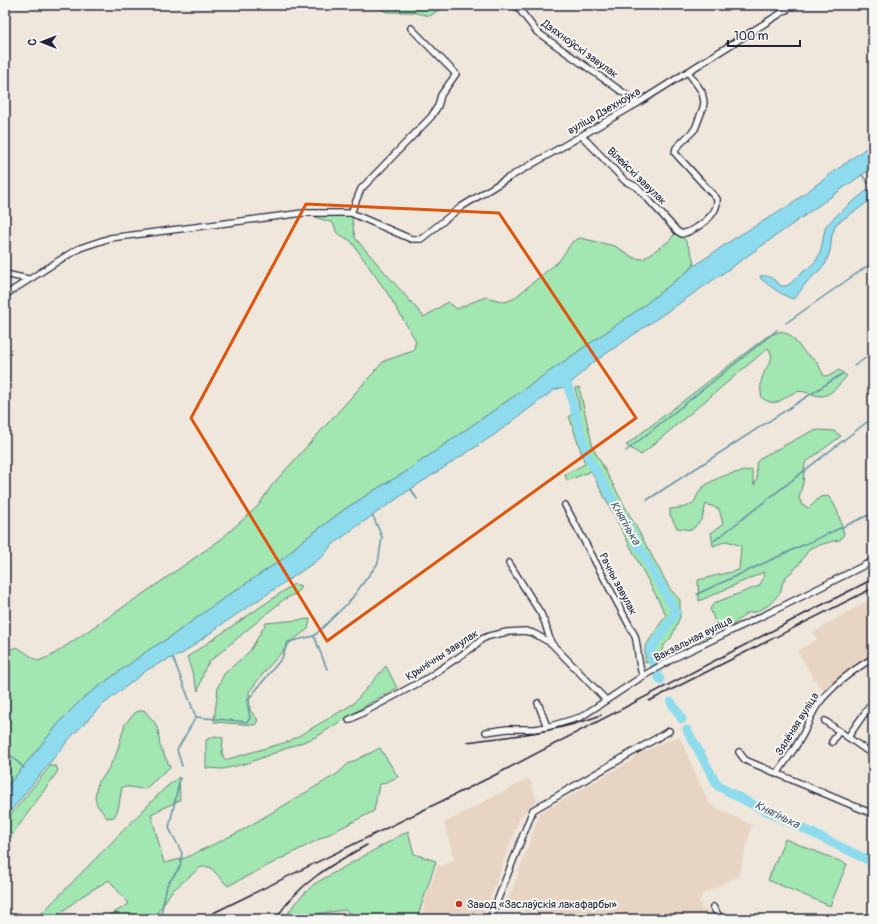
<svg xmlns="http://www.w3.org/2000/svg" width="878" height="924" font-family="Pangolin,sans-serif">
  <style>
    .built { fill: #e7d4c2 }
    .green { fill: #a2e6b1; stroke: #628476 }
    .water { fill: #8ddbec; stroke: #6291a5 }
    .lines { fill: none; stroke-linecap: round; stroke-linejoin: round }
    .stream { stroke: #6291a5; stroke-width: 1.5 }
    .river { stroke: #8ddbec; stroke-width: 9 }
    .street-casing { stroke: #22223b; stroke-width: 8 }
    .street { stroke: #f6f6f2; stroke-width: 5.5 }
    .rail { stroke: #22223b; stroke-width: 1.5 }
    .marked { fill: none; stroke: #de560e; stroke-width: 3; stroke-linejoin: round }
    .poi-dot { fill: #c8321e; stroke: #f6f6f2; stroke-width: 1.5 }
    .labels { text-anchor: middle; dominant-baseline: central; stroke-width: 4; stroke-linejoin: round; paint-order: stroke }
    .street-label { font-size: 11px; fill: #22223b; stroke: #f6f6f2 }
    .poi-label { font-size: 11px; fill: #22223b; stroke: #f6f6f2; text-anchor: start }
    .water-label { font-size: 12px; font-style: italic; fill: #425a70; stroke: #f6f6f2 }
  </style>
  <rect width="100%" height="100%" fill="#efe7dc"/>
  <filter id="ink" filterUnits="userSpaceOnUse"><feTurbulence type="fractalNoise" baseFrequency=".025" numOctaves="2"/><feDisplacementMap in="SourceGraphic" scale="8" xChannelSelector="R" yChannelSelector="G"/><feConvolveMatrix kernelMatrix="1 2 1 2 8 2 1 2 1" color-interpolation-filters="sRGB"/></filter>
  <g filter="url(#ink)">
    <g class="built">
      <path d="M 873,598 L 873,656 L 826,691 L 818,685 L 797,651 L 817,640 L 813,633 L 844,614 Z"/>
      <path d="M 679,736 L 709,804 L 752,825 L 738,878 L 734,878 L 703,894 L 699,902 L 701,904 L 700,908 L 716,916 L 714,919 L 523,919 L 526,912 L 505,904 L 511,893 L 540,813 L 631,761 L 637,755 Z"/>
      <path d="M 529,778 L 537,800 L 520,817 L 494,888 L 480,919 L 422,919 L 425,900 L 438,865 L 442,866 L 454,859 L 444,823 Z"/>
    </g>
    <g class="green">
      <path d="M 376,5 L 446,5 L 430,16 L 412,12 L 386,12 Z"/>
      <path d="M 303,213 L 351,213 L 355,238 L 424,317 L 448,302 L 457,309 L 470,303 L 486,297 L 505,302 L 513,299 L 559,261 L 572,242 L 580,238 L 615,246 L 634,258 L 643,259 L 669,241 L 677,231 C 686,237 694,256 694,266 L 642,307 L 404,473 L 378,488 L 345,509 L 301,542 L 284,558 L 217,603 L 169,638 L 150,649 L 83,698 L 64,717 L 5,789 L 5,651 L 17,647 L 38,661 L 51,656 L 153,587 L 220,540 L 258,506 L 272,485 L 384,361 L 413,351 L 416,341 L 388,294 L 351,241 L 337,233 L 333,223 Z"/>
      <path d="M 781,331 L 790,335 L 805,353 L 817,362 L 824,376 L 831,375 L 839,370 L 847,376 C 841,382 835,391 826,395 C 816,399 807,389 796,392 C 782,397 778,409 762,398 C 760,390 760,381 764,373 C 768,363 776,359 768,348 L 641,455 L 626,445 L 766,337 Z"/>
      <path d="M 579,387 L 593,448 L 670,589 L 680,600 L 680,617 L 671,638 L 665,644 L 657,660 L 645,663 L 645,647 L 666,615 L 591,471 L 567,481 L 565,474 L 585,464 L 569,416 L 580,410 L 575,388 Z"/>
      <path d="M 819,430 L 834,431 L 841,436 L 805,463 L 803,483 L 799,498 L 802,505 L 809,508 L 820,497 L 828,496 C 838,506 840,521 844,534 L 840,540 L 833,541 L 810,548 L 797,567 L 786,577 L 782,584 L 781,592 L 769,605 L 755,612 L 747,613 L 733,625 L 699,640 L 697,634 L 711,628 L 715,621 L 710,609 L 714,603 L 759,586 L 763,579 L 764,572 L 699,601 L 698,580 L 739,570 L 741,546 L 727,541 L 713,546 L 711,533 L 723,524 L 719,509 L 706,504 L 702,519 L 692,530 L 677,528 L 670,515 L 670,509 C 678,508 689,508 694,502 C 697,497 698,492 702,488 C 718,475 733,473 752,470 L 754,485 L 757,479 L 756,463 L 762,457 L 810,432 Z"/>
      <path d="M 294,584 L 301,586 L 297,593 L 283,600 L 209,662 L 205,668 L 198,691 L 187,657 Z"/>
      <path d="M 310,619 L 308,629 L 292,641 L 266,670 L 249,692 L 250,710 L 258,720 L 255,725 L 214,722 L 218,687 L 224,674 L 250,651 L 266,623 Z"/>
      <path d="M 386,666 L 397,688 L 368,704 L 316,737 L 248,763 L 223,769 L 206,768 L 206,740 L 215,736 L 223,738 L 222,753 L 225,760 L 290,741 L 353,704 Z"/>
      <path d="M 144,710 L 155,723 L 158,730 L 160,746 L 170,767 L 145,789 C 137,789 131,786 122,787 L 118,810 L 114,817 L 107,818 L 97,805 L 95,797 L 98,781 L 104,776 L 116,755 L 125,724 L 136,712 Z"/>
      <path d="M 380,748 L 398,777 L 379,785 L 374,811 L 228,886 L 210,867 L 201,867 L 172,891 L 153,919 L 103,919 L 129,904 L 109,880 L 82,896 L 53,919 L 37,918 L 165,788 L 179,777 L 180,800 L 151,814 L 164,863 L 185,858 L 239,832 L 337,774 L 348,764 Z"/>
      <path d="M 50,766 L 56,766 L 58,771 L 5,845 L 5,822 Z"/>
      <path d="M 408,831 L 414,854 L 436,861 L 417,919 L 359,919 L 345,910 L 285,918 L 295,903 L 314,884 Z"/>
      <path d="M 785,839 L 847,864 L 830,906 L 768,880 Z"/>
    </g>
    <g class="water">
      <path d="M 873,143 L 873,167 L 732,267 L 591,364 L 568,386 L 554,390 L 494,435 L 411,489 L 356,527 L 331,546 L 323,556 L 312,564 L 221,625 L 182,654 L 160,663 L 147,670 L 101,706 L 70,738 L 5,818 L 5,789 L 64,717 L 83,698 L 150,649 L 169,638 L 217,603 L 284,558 L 301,542 L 345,509 L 378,488 L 404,473 L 642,307 L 694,266 L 735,238 L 785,208 Z"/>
      <path d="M 873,187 L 873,195 L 864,205 L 836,224 L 832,235 L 830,251 L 825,265 L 805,284 L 796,297 L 792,299 C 781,294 771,287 761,279 L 760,276 C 770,274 775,281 781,286 L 786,286 L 790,284 C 797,275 807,270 815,262 C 823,252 822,237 826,226 C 828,222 868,188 873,187 Z"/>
    </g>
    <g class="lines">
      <g class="stream">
        <path d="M 862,175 L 868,183"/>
        <path d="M 786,323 L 873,262"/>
        <path d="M 854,366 L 873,353"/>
        <path d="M 626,451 L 777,330"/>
        <path d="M 411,489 L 417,499"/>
        <path d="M 647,500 L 842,374"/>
        <path d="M 714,541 L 867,422"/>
        <path d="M 697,594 L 873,513"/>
        <path d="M 173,658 L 196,717 L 177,750 L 182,766"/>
        <path d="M 327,669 L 314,636 L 349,602 L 378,563 L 382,537 L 373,516"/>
        <path d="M 196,717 L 247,722 L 250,718 L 247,701 L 282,658 L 288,642 L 314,636"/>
        <path d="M 5,750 L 24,768"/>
        <path d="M 160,919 L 167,885 L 180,867 L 182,853 L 169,828 L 180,778"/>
      </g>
      <g class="river">
        <path d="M 563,376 L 568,386 L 587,455 L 676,612 L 650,650 L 653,663"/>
        <path d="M 657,673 L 660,680"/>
        <path d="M 671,702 L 682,719"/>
        <path d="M 687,730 L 718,786 L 748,802 L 872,862"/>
      </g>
      <defs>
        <g id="street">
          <path d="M 516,5 L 537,32 L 638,103"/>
          <path d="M 582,136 L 625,181 L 637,187 L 677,231 L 682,234 C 696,230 719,215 717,199 L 675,153 L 676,148 L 695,129 L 703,108 L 704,102 L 702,92 L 688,72"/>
          <path d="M 351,213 L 361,189 L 431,117 L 438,106 L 441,95 L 456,74 L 411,28"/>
          <path d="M 5,274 L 28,279"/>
          <path d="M 5,295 L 66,256 L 80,248 L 110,238 L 303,213 L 351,213 L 411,239 L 421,239 L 461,207 L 508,178 L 638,103 L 794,5"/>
          <path d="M 565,505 L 635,636 C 639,650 637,663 643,676"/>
          <path d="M 509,563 L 541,614 L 545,623 L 551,643 L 606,700"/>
          <path d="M 538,703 L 547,727 L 581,717 L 643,676 L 674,658 L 781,607 L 873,561"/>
          <path d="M 349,720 L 426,679 L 472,648 L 482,639 L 489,636 L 507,632 L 525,631 L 533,633 L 551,643"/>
          <path d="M 825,721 L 873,755"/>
          <path d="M 486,732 L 507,729 L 535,729 L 547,727"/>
          <path d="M 848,737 L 871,704"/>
          <path d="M 832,742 L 839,731"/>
          <path d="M 739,752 L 745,760 L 873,814"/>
          <path d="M 777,774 C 785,761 795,749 802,736 C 808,725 811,713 819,703 C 833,685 853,670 873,658"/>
          <path d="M 713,907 L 721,919"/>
          <path d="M 490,919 L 533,810 L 669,731"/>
        </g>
      </defs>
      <use href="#street" class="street-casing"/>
      <use href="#street" class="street"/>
      <g class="rail">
        <path d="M 649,701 L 873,588"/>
        <path d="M 467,742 C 512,736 558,732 601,715"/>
        <path d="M 201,919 L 495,775 L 812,610 L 873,579"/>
        <path d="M 276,919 C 297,884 332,864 367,845"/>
      </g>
    </g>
  </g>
  <path class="marked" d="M 306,204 L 499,213 L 636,418 L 327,641 L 191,418 Z"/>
  <circle class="poi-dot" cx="459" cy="904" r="4"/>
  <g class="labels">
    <g class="street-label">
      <text transform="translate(580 49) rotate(36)">Дзяхноўскі завулак</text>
      <text transform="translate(604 111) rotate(-30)">вуліца Дзехноўка</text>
      <text transform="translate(637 176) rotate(44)">Вілейскі завулак</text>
      <text transform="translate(618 584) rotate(62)">Рачны завулак</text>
      <text transform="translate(693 639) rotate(-27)">Вакзальная вуліца</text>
      <text transform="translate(442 655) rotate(-33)">Крынічны завулак</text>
      <text transform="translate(797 724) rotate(-58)">Зялёная вуліца</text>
    </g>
    <g class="poi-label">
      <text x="467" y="904">Завод «Заслаўскія лакафарбы»</text>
    </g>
    <g class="water-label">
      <text transform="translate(625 523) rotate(60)">Княгінька</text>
      <text transform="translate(777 815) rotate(26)">Княгінька</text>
    </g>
  </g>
  <rect width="878" height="924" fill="none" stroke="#f6f6f2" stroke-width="20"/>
  <rect x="10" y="10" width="858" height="904" fill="none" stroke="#22223b" stroke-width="1.5" filter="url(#ink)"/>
  <g transform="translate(42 42) rotate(270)" stroke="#f6f6f2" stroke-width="3" paint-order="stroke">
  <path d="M0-3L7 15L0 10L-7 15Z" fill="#22223b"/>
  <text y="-6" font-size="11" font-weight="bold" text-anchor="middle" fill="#22223b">С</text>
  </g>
  <path d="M728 40v6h72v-6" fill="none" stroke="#22223b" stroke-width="2"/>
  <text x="734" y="40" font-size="12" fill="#22223b" stroke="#f6f6f2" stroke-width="3" paint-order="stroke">100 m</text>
</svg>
